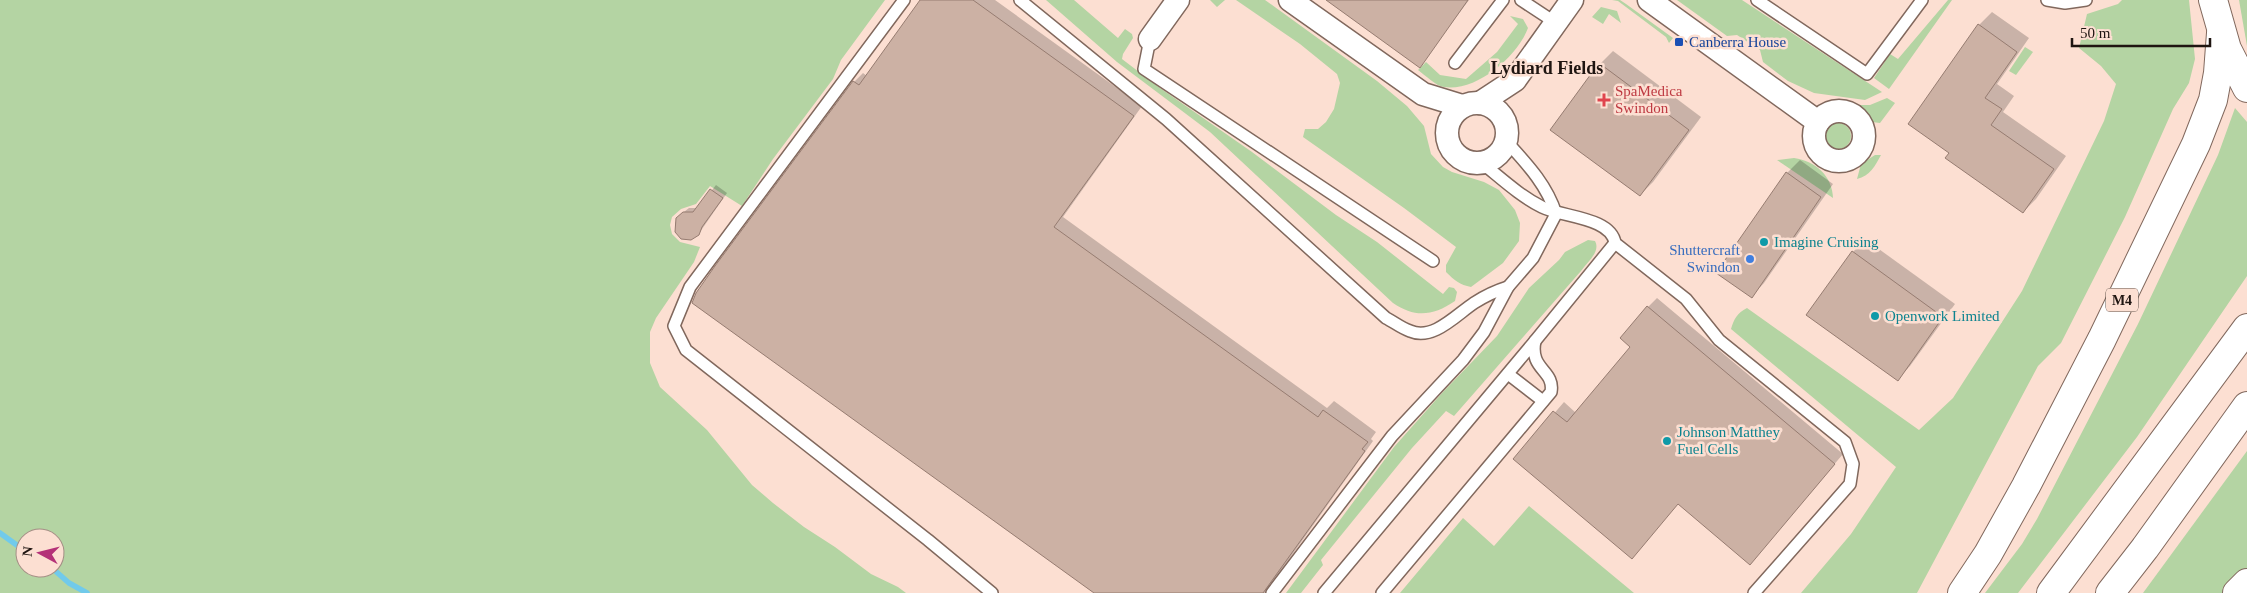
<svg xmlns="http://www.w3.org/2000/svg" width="2247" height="593" font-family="'Times New Roman',serif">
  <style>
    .green { fill: #b4d4a3; fill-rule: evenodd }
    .shadow { fill: #0003 }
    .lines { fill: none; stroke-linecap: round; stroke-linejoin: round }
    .stream { stroke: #71caeb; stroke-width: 5.5 }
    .building { fill: #ccb1a4; stroke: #967c71 }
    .service-casing { stroke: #81685d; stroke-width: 14 }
    .minor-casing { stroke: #81685d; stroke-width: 25 }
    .primary-casing { stroke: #81685d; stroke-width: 30 }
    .motorway-casing { stroke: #81685d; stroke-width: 30 }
    .service { stroke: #fff; stroke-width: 11 }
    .minor { stroke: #fff; stroke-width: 22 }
    .primary { stroke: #fff; stroke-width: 28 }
    .motorway { stroke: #fff; stroke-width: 28 }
    .transit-dot { fill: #1a4fb4; stroke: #fcdfd2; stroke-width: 2 }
    .health-dot { fill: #e0444e; stroke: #fcdfd2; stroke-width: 2 }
    .culture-dot { fill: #0f9aa8; stroke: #fcdfd2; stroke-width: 2 }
    .shop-dot { fill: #3f7fe0; stroke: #fcdfd2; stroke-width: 2 }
    .labels { text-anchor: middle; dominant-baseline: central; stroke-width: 5; stroke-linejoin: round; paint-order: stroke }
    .shield { fill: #fcdfd2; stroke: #61524b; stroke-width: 1 }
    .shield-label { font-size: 14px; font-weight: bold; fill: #1f1511 }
    .transit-label { font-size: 15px; fill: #164399; stroke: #fcdfd2; text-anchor: start }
    .health-label { font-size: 15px; fill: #be3a42; stroke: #fcdfd2; text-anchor: start }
    .culture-label { font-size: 15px; fill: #0d838f; stroke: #fcdfd2; text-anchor: start }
    .shop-label { font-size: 15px; fill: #366cbe; stroke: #fcdfd2; text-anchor: end }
    .quarter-label { font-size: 18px; font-weight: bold; fill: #1f1511; stroke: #fcdfd2 }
  </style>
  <rect width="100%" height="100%" fill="#fcdfd2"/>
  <g class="green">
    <path d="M 0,0 L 885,0 L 841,60 L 833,79 L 773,159 L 742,206 L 710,186 L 696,204 L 681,209 L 672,217 L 670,225 L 672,234 L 680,242 L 700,247 L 694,262 L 656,318 L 650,332 L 650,363 L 660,387 L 707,430 L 752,485 L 773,503 L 804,527 L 835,547 L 871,574 L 898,587 L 906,593 L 0,593 ZM 25,538 L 55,538 L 55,568 L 25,568 Z"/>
    <path d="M 1046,0 L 1074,0 L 1118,38 L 1125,29 L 1132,34 L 1133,38 L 1123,54 L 1122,59 L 1160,88 L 1252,152 L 1336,215 L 1377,242 L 1443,294 L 1449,287 L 1454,288 L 1457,292 L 1455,301 C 1433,316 1415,318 1393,303 L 1210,132 L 1117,62 Z"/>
    <path d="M 1210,0 L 1265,0 L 1377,81 L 1407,106 L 1424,126 L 1431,154 L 1443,167 L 1452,172 L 1484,182 L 1499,190 L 1515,210 L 1520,223 L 1519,241 L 1503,263 L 1471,287 C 1460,285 1454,280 1446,272 L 1446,265 L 1456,247 L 1404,208 L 1303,137 L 1305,129 L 1318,129 L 1326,122 L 1334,109 L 1340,83 L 1337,74 L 1300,44 L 1236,0 L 1225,0 L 1217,7 Z"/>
    <path d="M 1612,0 L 1620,0 L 1626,4 L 1673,38 L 1669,43 L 1666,37 L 1618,1 Z"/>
    <path d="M 1677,0 L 1742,0 L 1882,92 L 1865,100 L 1814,93 L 1788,81 L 1763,62 L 1760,50 L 1737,35 L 1727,36 Z"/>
    <path d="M 1948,0 L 1952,0 L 1889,89 L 1874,78 L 1890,54 L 1898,59 Z"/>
    <path d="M 2122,0 L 2189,0 L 2195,59 L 2189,83 L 2173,109 L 2125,217 L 2061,343 L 2038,366 L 1917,593 L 1801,593 L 1851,534 L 1896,467 L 1731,329 C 1734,319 1737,313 1747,308 L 1919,430 L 1953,398 L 2022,291 L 2104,121 L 2116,84 L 2101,66 L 2079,48 L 2087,14 L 2118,4 Z"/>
    <path d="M 2239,0 L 2247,0 L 2247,46 Z"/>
    <path d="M 1601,7 L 1617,11 L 1621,23 L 1609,14 L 1603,24 L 1592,17 Z"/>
    <path d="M 1510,16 L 1523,19 L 1528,28 C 1517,57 1476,92 1444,87 C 1436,86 1425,75 1418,70 L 1426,62 L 1440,75 L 1466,79 L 1497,52 L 1518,24 Z"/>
    <path d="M 2025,47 L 2033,52 L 2016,75 L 2009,71 Z"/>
    <path d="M 1887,98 L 1895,103 L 1880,123 L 1872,122 L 1867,113 L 1858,105 L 1870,105 Z"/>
    <path d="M 2235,108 L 2247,122 L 2247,276 L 2137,437 L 2018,593 L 1985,593 L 2022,544 L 2037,519 L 2138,324 L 2218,155 Z"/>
    <circle cx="1838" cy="136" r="13"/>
    <path d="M 1875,155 L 1881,155 C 1875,166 1870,176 1857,179 L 1861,164 Z"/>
    <path d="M 1794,158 C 1816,161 1832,176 1833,198 L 1777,160 Z"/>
    <path d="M 1588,240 L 1595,241 C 1601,252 1587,262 1581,271 L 1454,416 L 1446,411 L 1412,448 L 1321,560 L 1323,565 L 1301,593 L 1286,593 L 1394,447 L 1442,393 L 1497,336 L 1529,288 L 1559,260 L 1565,252 Z"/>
    <path d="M 2247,451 L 2247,572 L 2226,593 L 2143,593 Z"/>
    <path d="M 1529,506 L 1634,593 L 1400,593 L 1463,518 L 1494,546 Z"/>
  </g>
  <g class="shadow">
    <path d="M 922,0 L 995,0 L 1142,106 L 1063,217 L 1327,408 L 1334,401 L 1376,432 L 1371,439 L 1373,441 L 1265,593 L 1096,593 L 854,82 L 863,73 L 867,76 Z"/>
    <path d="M 1328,0 L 1469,0 L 1419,66 Z"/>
    <path d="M 1992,12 L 2029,38 L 1997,84 L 2014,96 L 2003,112 L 2066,156 L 2036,199 L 2023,212 L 1950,153 L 1979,25 Z"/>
    <path d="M 1613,51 L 1701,117 L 1653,182 L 1640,195 L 1600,64 Z"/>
    <path d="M 1800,160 L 1833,184 L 1764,283 L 1752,296 L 1787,173 Z"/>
    <path d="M 716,185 L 727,193 L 700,232 L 678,235 L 675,223 L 680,215 L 689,208 L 698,208 Z"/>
    <path d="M 1865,239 L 1955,304 L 1910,366 L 1898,379 L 1853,252 Z"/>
    <path d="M 1657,298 L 1843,454 L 1750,564 L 1678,503 L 1515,459 L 1564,402 L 1576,413 L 1632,347 L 1648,307 Z"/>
  </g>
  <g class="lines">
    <g class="stream">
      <path d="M 0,533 L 25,551"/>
      <path d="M 52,568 L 69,583 L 87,593"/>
    </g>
  </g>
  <g class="building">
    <path d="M 920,0 L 973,0 L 1134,116 L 1054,227 L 1318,417 L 1323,410 L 1368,442 L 1362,449 L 1365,451 L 1263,593 L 1094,593 L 692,303 L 696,293 L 715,266 L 853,81 L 859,85 Z"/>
    <path d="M 1326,0 L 1468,0 L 1420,68 Z"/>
    <path d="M 1978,24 L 2017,52 L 1985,98 L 2002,109 L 1991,125 L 2054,169 L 2023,213 L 1945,158 L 1949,153 L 1908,124 Z"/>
    <path d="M 1599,63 L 1689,130 L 1640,196 L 1550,130 Z"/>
    <path d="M 1786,172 L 1821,197 L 1752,298 L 1716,273 Z"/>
    <path d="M 710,189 L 723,198 L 702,227 L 699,235 L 691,240 L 681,239 L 675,232 L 676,218 L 683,212 L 693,212 Z"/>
    <path d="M 1852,251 L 1943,317 L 1898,381 L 1806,315 Z"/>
    <path d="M 1647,306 L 1835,464 L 1750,565 L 1678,504 L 1632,559 L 1513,459 L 1553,411 L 1567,422 L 1630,347 L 1620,338 Z"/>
  </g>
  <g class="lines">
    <defs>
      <g id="service">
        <path d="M 904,0 L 690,287 L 674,326 L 686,350 L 928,540 L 992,593"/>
        <path d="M 1020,0 L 1166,119 L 1386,318 C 1394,322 1401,328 1410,331 C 1433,341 1456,315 1474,303 C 1485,296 1495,291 1508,287"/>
        <path d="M 1521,0 L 1556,23"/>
        <path d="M 1757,0 L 1867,74 L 1922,0"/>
        <path d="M 2047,0 L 2065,3 L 2086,0"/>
        <path d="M 1150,39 L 1144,69 L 1433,261"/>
        <path d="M 1455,63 L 1503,0"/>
        <path d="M 1482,163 C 1502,179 1520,196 1542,207 C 1561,217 1611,217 1615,243 L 1686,299 L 1719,340 L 1845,442 L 1853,464 L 1850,484 L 1754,593"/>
        <path d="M 1535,341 L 1615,243"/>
        <path d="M 1508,374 L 1543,401"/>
        <path d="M 1272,593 L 1392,436 L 1463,360 L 1484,332 L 1508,287 L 1533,258 L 1556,214 C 1547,185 1527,164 1507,142"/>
        <path d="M 1324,593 L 1535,341 C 1529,370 1555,370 1551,392 L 1382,593"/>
      </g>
      <g id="minor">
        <path d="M 1290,0 L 1423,94 L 1462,106"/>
        <path d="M 1649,0 L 1818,122"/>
        <path d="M 1150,39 L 1178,0"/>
        <circle cx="1477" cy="133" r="30"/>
        <path d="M 1480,103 L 1515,80 L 1572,0"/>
        <circle cx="1839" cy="136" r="25"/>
      </g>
      <path id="primary" d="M 2213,0 L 2227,49 L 2247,88"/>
      <g id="motorway">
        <path d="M 1962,593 L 1988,554 L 2026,486 L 2102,339 L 2196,144 L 2213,100 L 2218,73 L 2221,33"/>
        <path d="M 2051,593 L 2247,328"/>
        <path d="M 2110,593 L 2145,548 L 2247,406"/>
        <path d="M 2237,593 L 2247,583"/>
      </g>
    </defs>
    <use href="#service" class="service-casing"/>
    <use href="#minor" class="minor-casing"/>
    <use href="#primary" class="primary-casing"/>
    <use href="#motorway" class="motorway-casing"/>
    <use href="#service" class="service"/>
    <use href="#minor" class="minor"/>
    <use href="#primary" class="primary"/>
    <use href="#motorway" class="motorway"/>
  </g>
  <rect class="transit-dot" x="1674" y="37" width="10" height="10" rx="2.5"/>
  <path class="health-dot" d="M1601.5 92.5h5v5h5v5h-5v5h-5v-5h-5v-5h5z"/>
  <g class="culture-dot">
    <circle cx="1764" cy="242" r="5"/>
    <circle cx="1875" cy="316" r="5"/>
    <circle cx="1667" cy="441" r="5"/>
  </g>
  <circle class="shop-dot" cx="1750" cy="259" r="5"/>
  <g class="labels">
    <rect class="shield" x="2106" y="288.5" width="32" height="23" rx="4"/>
    <g class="shield-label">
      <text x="2122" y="300">M4</text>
    </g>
    <g class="transit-label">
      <text x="1689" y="42">Canberra House</text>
    </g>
    <g class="health-label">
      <text x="1615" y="91">SpaMedica<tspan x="1615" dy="17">Swindon</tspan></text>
    </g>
    <g class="culture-label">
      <text x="1774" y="242">Imagine Cruising</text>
      <text x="1885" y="316">Openwork Limited</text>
      <text x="1677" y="432">Johnson Matthey<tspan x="1677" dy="17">Fuel Cells</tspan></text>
    </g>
    <g class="shop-label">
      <text x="1740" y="250">Shuttercraft<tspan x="1740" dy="17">Swindon</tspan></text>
    </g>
    <g class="quarter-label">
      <text x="1547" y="68">Lydiard Fields</text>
    </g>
  </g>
  <g transform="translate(40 553) rotate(277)"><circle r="24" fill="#fcdfd2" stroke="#a48e85"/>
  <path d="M0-4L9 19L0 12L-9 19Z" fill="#b43178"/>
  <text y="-8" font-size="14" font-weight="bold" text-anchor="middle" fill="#1f1511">N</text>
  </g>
  <path d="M2072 38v8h138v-8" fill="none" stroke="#1f1511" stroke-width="2.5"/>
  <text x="2080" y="38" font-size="15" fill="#1f1511" stroke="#fcdfd2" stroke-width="4" paint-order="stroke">50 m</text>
</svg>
